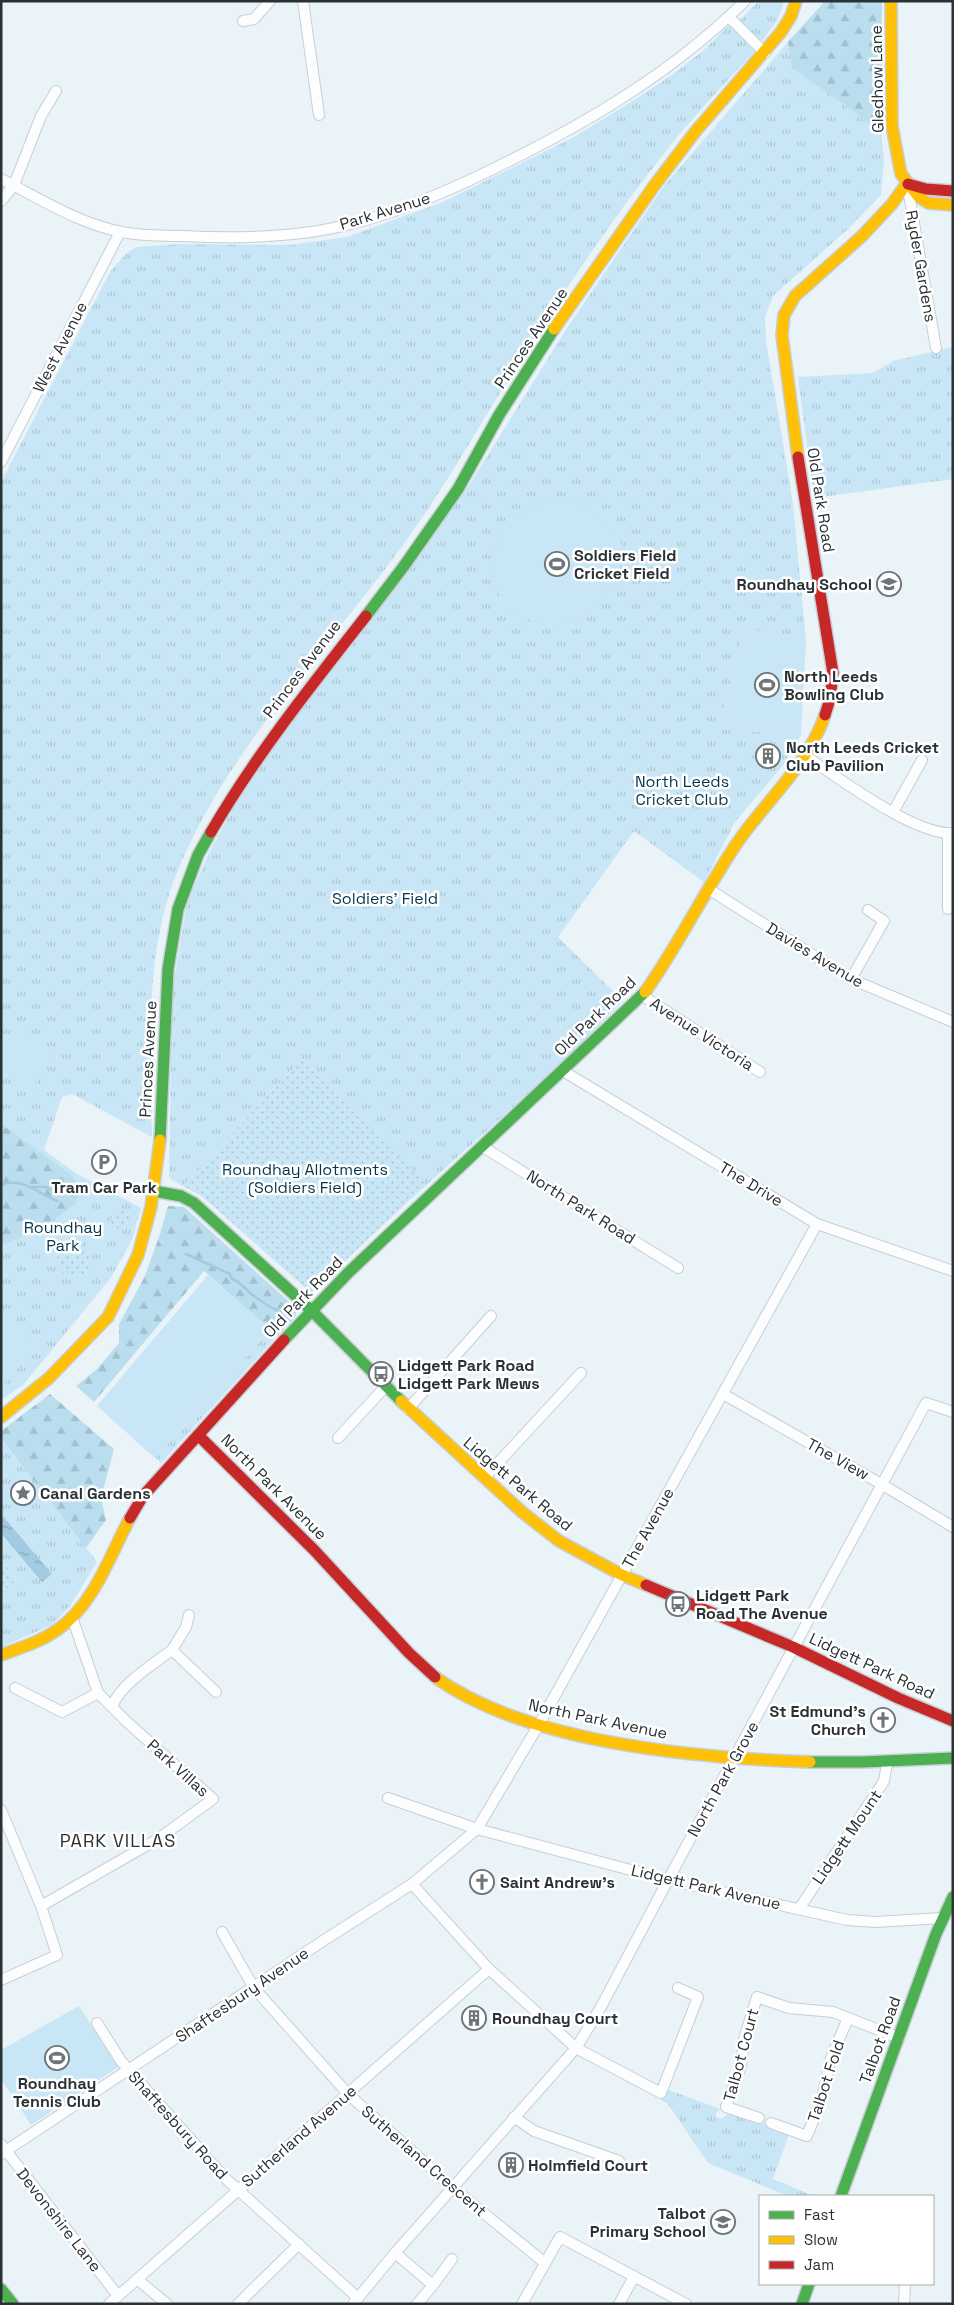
<svg xmlns="http://www.w3.org/2000/svg" width="954" height="2305" font-family="'Space Grotesk',sans-serif">
  <style>
    .grass { fill: url(#grass-tufts) }
    .forest { fill: url(#forest-firs) }
    .garden { fill: url(#garden-dots) }
    .pitch { fill: #c8e6f5 }
    .water { fill: url(#water-ripples) }
    .lines { fill: none; stroke-linecap: round; stroke-linejoin: round }
    .stream { stroke: #a2cae0; stroke-width: 2.5 }
    .street-casing { stroke: #c7cfd4; stroke-width: 12 }
    .fast-casing { stroke: #c7cfd4; stroke-width: 14 }
    .slow-casing { stroke: #c7cfd4; stroke-width: 14 }
    .jam-casing { stroke: #c7cfd4; stroke-width: 14 }
    .street { stroke: #fcfdfe; stroke-width: 10 }
    .fast { stroke: #4caf50; stroke-width: 11 }
    .slow { stroke: #ffc107; stroke-width: 11 }
    .jam { stroke: #c62828; stroke-width: 11 }
    .labels { text-anchor: middle; dominant-baseline: central; stroke-width: 5; stroke-linejoin: round; paint-order: stroke }
    .street-label { font-size: 16px; fill: #293135; stroke: #fff }
    .poi-label { font-size: 16px; font-weight: bold; fill: #293135; stroke: #fff; text-anchor: start }
    .park-label { font-size: 16px; fill: #053649; stroke: #fff }
    .neighbourhood-label { font-size: 18px; letter-spacing: 1px; fill: #293135; stroke: #fff }
  </style>
  <defs>
    <pattern id="grass-tufts" width="24" height="20" patternUnits="userSpaceOnUse" patternTransform="scale(1.25)"><rect width="24" height="20" fill="#c8e6f5"/><path d="M3 7l-1-3M5 7V3M7 7l1-3M15 17l-1-3M17 17v-4M19 17l1-3" fill="none" stroke="#acc6d3"/></pattern>
    <pattern id="forest-firs" width="22" height="20" patternUnits="userSpaceOnUse" patternTransform="scale(1.25)"><rect width="22" height="20" fill="#bbdeef"/><path d="M5 1l3.5 6h-7zM16 11l3.5 6h-7z" fill="#a1bfce"/></pattern>
    <pattern id="garden-dots" width="8" height="8" patternUnits="userSpaceOnUse" patternTransform="scale(1.25)"><rect width="8" height="8" fill="#c8e6f5"/><path d="M2 2h.1M6 6h.1" fill="none" stroke="#acc6d3" stroke-width="1.8" stroke-linecap="round"/></pattern>
    <pattern id="water-ripples" width="26" height="14" patternUnits="userSpaceOnUse" patternTransform="scale(1.25)"><rect width="26" height="14" fill="#a2cae0"/><path d="M2 4q2-2 4 0t4 0M15 11q2-2 4 0t4 0" fill="none" stroke="#84a5b6"/></pattern>
  </defs>
  <rect width="100%" height="100%" fill="#eaf3f8"/>
  <g class="grass">
    <path d="M 759,1 L 784,1 L 777,21 L 761,42 L 758,41 L 741,23 L 741,19 Z"/>
    <path d="M 729,25 L 755,51 C 724,84 693,117 665,152 C 611,220 562,294 516,367 C 480,424 449,481 410,535 C 333,644 233,741 180,865 C 143,950 151,1047 152,1137 L 72,1094 L 62,1097 L 44,1150 L 77,1174 L 141,1208 L 132,1240 L 110,1279 L 23,1385 L 1,1400 L 1,482 L 110,272 L 126,254 L 136,247 L 180,244 L 290,245 L 347,237 L 443,202 L 574,137 L 631,102 L 672,75 L 704,50 Z"/>
    <path d="M 788,42 L 792,68 L 881,131 L 884,160 L 881,195 L 848,229 L 773,296 L 765,317 L 766,340 L 793,504 L 806,641 L 744,628 L 718,729 L 801,735 L 783,765 L 735,822 L 704,882 L 634,831 L 558,937 L 623,1001 L 562,1063 L 413,1197 L 424,1182 L 302,1059 L 183,1186 L 169,1178 L 172,993 L 187,903 L 209,853 L 245,786 L 278,738 L 360,635 L 468,487 L 567,328 L 664,186 Z"/>
    <path d="M 953,347 L 953,479 L 814,498 L 798,377 L 873,373 L 893,361 Z"/>
    <path d="M 270,1330 L 277,1336 L 161,1463 L 155,1458 Z"/>
    <path d="M 1,1438 L 97,1562 L 70,1606 L 52,1625 L 1,1647 L 1,1594 L 17,1579 L 1,1560 Z"/>
    <path d="M 666,2089 L 720,2109 L 716,2113 L 716,2117 L 721,2119 L 731,2112 L 790,2132 L 773,2179 L 814,2196 L 788,2196 L 708,2163 L 668,2104 L 661,2100 Z"/>
  </g>
  <g class="forest">
    <path d="M 825,1 L 882,1 L 881,131 L 792,68 L 788,42 Z"/>
    <path d="M 1,1124 L 73,1176 L 79,1188 L 76,1204 C 52,1221 29,1235 1,1245 Z"/>
    <path d="M 168,1206 L 184,1207 L 297,1309 L 295,1317 L 277,1336 L 204,1271 L 94,1402 L 76,1386 L 97,1369 L 119,1343 L 119,1324 L 144,1278 L 159,1237 Z"/>
    <path d="M 50,1394 L 114,1449 L 101,1498 L 106,1520 L 86,1548 L 1,1438 L 1,1431 Z"/>
  </g>
  <g class="garden">
    <path d="M 302,1059 L 425,1182 L 413,1197 L 311,1293 L 203,1197 L 183,1186 Z"/>
    <circle cx="121" cy="1219" r="10"/>
    <circle cx="74" cy="1260" r="17"/>
    <path d="M 1,1560 L 17,1579 L 1,1594 Z"/>
  </g>
  <g class="pitch">
    <path d="M 553,499 C 572,500 583,505 598,516 C 610,524 622,537 623,552 C 623,562 618,572 614,581 C 593,626 544,641 506,604 C 497,596 492,582 492,570 C 492,529 517,510 553,499 Z"/>
    <path d="M 744,628 L 806,641 L 801,735 L 718,729 Z"/>
    <path d="M 19,1028 L 56,1053 L 30,1092 L 1,1072 L 1,1053 Z"/>
    <path d="M 208,1275 L 270,1330 L 155,1458 L 97,1406 Z"/>
    <path d="M 1,1321 L 34,1350 L 3,1385 L 1,1384 Z"/>
    <path d="M 79,2006 L 118,2067 L 31,2125 L 1,2079 L 1,2050 Z"/>
  </g>
  <path class="water" d="M 1,1514 L 52,1574 L 42,1582 L 1,1533 Z"/>
  <g class="lines">
    <g class="stream">
      <path d="M 1,1185 C 24,1177 37,1193 57,1201"/>
      <path d="M 32,1187 L 46,1187 L 59,1194"/>
      <path d="M 186,1254 L 230,1274 L 231,1278 C 242,1283 242,1286 250,1293 C 259,1300 269,1307 280,1312"/>
    </g>
    <defs>
      <g id="street">
        <path d="M 303,1 L 319,115"/>
        <path d="M 729,17 L 765,53"/>
        <path d="M 243,21 L 254,19 L 270,1"/>
        <path d="M 1,179 C 39,198 79,224 122,232 C 142,236 163,236 183,236 C 240,239 299,238 355,223 C 408,209 458,187 507,162 C 594,119 675,70 745,1"/>
        <path d="M 907,183 L 936,348"/>
        <path d="M 1,201 L 14,185 L 41,116 L 56,91"/>
        <path d="M 1,462 L 120,232"/>
        <path d="M 804,755 C 836,776 915,836 953,833"/>
        <path d="M 893,812 L 922,760"/>
        <path d="M 948,834 L 948,909"/>
        <path d="M 710,890 L 851,979 L 953,1022"/>
        <path d="M 851,979 L 884,921 L 868,910"/>
        <path d="M 643,996 L 760,1072"/>
        <path d="M 563,1071 L 817,1224 L 953,1271"/>
        <path d="M 483,1147 L 678,1268"/>
        <path d="M 723,1394 L 883,1485 L 953,1527"/>
        <path d="M 408,1409 L 491,1316"/>
        <path d="M 338,1438 L 385,1387"/>
        <path d="M 484,1478 L 581,1373"/>
        <path d="M 172,1650 L 186,1627 L 189,1615"/>
        <path d="M 15,1688 L 62,1712 L 98,1693"/>
        <path d="M 112,1706 C 123,1682 151,1666 172,1650 L 216,1692"/>
        <path d="M 388,1798 L 477,1829 L 668,1880 L 847,1920 L 876,1922 L 942,1918"/>
        <path d="M 1,1810 L 41,1906 L 57,1955 L 1,1980"/>
        <path d="M 412,1884 L 489,1969 L 576,2048 L 661,2093 L 698,1997 L 678,1988"/>
        <path d="M 41,1906 L 158,1839 L 213,1799 L 126,1721 L 98,1693 L 72,1617"/>
        <path d="M 799,1909 L 884,1781 L 887,1763"/>
        <path d="M 222,1932 L 254,1988 L 348,2094 L 453,2188 L 545,2263"/>
        <path d="M 97,2023 L 121,2061 L 226,2179 L 358,2298"/>
        <path d="M 514,2117 L 534,2131 L 619,2161"/>
        <path d="M 759,2118 L 726,2107 L 741,2066 L 744,2039 L 757,1997 L 789,2008 L 833,2012 L 899,2038"/>
        <path d="M 771,2123 L 807,2136 L 822,2098 L 831,2058 L 848,2018"/>
        <path d="M 1,2144 L 118,2296"/>
        <path d="M 1,2154 L 329,1937 L 412,1884 L 477,1829 L 538,1726 L 817,1224"/>
        <path d="M 395,2253 L 433,2285"/>
        <path d="M 137,2279 L 167,2304"/>
        <path d="M 109,2304 L 489,1969"/>
        <path d="M 238,2304 L 299,2244"/>
        <path d="M 353,2304 L 395,2253 L 576,2048 L 601,2007 L 668,1880 L 926,1403 L 953,1412"/>
        <path d="M 417,2304 L 433,2285 L 452,2259"/>
        <path d="M 522,2304 L 560,2237 L 686,2304"/>
        <path d="M 619,2304 L 634,2277"/>
        <path d="M 904,2304 L 905,2284"/>
      </g>
      <g id="fast">
        <path d="M 366,616 L 404,566 L 458,489 L 499,415 L 554,329"/>
        <path d="M 160,1140 L 168,969 L 178,909 L 198,855 L 211,832"/>
        <path d="M 154,1191 L 181,1196 L 194,1203 L 312,1311 L 401,1401"/>
        <path d="M 284,1340 L 349,1272 L 645,992"/>
        <path d="M 810,1762 L 863,1762 L 953,1758"/>
        <path d="M 841,2196 L 936,1934 L 953,1897"/>
        <path d="M 1,2289 L 13,2304"/>
        <path d="M 802,2304 L 809,2284"/>
      </g>
      <g id="slow">
        <path d="M 891,1 L 892,126 L 901,174 L 919,197 L 928,203 L 953,205"/>
        <path d="M 554,329 L 654,186 L 695,132 L 781,32 L 791,16 L 796,1"/>
        <path d="M 798,457 L 782,335 L 784,315 L 795,296 L 862,236 L 892,204 L 907,183"/>
        <path d="M 645,992 C 679,944 704,892 737,843 C 766,801 808,765 825,715"/>
        <path d="M 401,1401 L 522,1512 L 559,1541 L 622,1575 L 646,1585"/>
        <path d="M 1,1417 L 49,1378 L 108,1317 L 138,1255 L 151,1207 L 160,1140"/>
        <path d="M 1,1655 C 20,1648 40,1642 57,1630 C 94,1605 110,1555 130,1518"/>
        <path d="M 435,1677 C 528,1744 698,1758 810,1762"/>
      </g>
      <g id="jam">
        <path d="M 908,184 L 926,189 L 953,191"/>
        <path d="M 798,457 L 833,673 L 830,699 L 825,715"/>
        <path d="M 211,832 C 256,755 311,686 366,616"/>
        <path d="M 198,1435 L 315,1551 L 409,1653 L 435,1677"/>
        <path d="M 130,1518 L 143,1496 L 284,1340"/>
        <path d="M 646,1585 L 793,1647 L 898,1698 L 953,1721"/>
      </g>
    </defs>
    <use href="#street" class="street-casing"/>
    <use href="#fast" class="fast-casing"/>
    <use href="#slow" class="slow-casing"/>
    <use href="#jam" class="jam-casing"/>
    <use href="#street" class="street"/>
    <use href="#fast" class="fast"/>
    <use href="#slow" class="slow"/>
    <use href="#jam" class="jam"/>
  </g>
  <defs>
    <symbol id="stadium-ring" viewBox="-11 -11 22 22"><circle r="9.5" fill="#fff" stroke="#6d7579" stroke-width="1.5"/><path d="M0-5a6.5 5 0 1 0 0 10a6.5 5 0 1 0 0-10ZM-3.5-1.8h7v3.6h-7Z" fill="#6d7579"/></symbol>
    <symbol id="school-ring" viewBox="-11 -11 22 22"><circle r="9.5" fill="#fff" stroke="#6d7579" stroke-width="1.5"/><path d="M0-5L7-2L0 1L-7-2ZM-4 1L0 2.5L4 1V4Q0 6-4 4Z" fill="#6d7579"/></symbol>
    <symbol id="building-ring" viewBox="-11 -11 22 22"><circle r="9.5" fill="#fff" stroke="#6d7579" stroke-width="1.5"/><path d="M-4-6H4V6H1V3H-1V6H-4ZM-2.5-4.3h1.7v1.8h-1.7ZM.8-4.3h1.7v1.8H.8ZM-2.5-1h1.7V.8h-1.7ZM.8-1h1.7V.8H.8Z" fill="#6d7579"/></symbol>
    <symbol id="parking-ring" viewBox="-11 -11 22 22"><circle r="9.5" fill="#fff" stroke="#6d7579" stroke-width="1.5"/><path d="M-3.5-5.5H1a3.5 3.5 0 0 1 0 7H-1V5.5H-3.5ZM-1-3.4V-.6H.8a1.4 1.4 0 0 0 0-2.8Z" fill="#6d7579"/></symbol>
    <symbol id="bus-ring" viewBox="-11 -11 22 22"><circle r="9.5" fill="#fff" stroke="#6d7579" stroke-width="1.5"/><path d="M-5-6H5V4H4V6H2V4H-2V6H-4V4H-5ZM-3.5-4V0h7V-4ZM-3.5 1.2v1.5H-2V1.2ZM2 1.2v1.5H3.5V1.2Z" fill="#6d7579"/></symbol>
    <symbol id="sight-ring" viewBox="-11 -11 22 22"><circle r="9.5" fill="#fff" stroke="#6d7579" stroke-width="1.5"/><path d="M0-6L1.8-2.2L6-1.7L2.9 1.2L3.7 5.4L0 3.3L-3.7 5.4L-2.9 1.2L-6-1.7L-1.8-2.2Z" fill="#6d7579"/></symbol>
    <symbol id="church-ring" viewBox="-11 -11 22 22"><circle r="9.5" fill="#fff" stroke="#6d7579" stroke-width="1.5"/><path d="M-1.2-6h2.4v3.5h3.3v2.4h-3.3V6h-2.4V-.1h-3.3v-2.4h3.3Z" fill="#6d7579"/></symbol>
  </defs>
  <g fill-rule="evenodd">
    <use href="#stadium-ring" x="543" y="550" width="28" height="28"/>
    <use href="#school-ring" x="875" y="570" width="28" height="28"/>
    <use href="#stadium-ring" x="753" y="671" width="28" height="28"/>
    <use href="#building-ring" x="754" y="742" width="28" height="28"/>
    <use href="#parking-ring" x="90" y="1148" width="28" height="28"/>
    <use href="#bus-ring" x="367" y="1360" width="28" height="28"/>
    <use href="#sight-ring" x="9" y="1479" width="28" height="28"/>
    <use href="#bus-ring" x="664" y="1590" width="28" height="28"/>
    <use href="#church-ring" x="869" y="1706" width="28" height="28"/>
    <use href="#church-ring" x="468" y="1868" width="28" height="28"/>
    <use href="#building-ring" x="460" y="2004" width="28" height="28"/>
    <use href="#stadium-ring" x="43" y="2044" width="28" height="28"/>
    <use href="#building-ring" x="497" y="2151" width="28" height="28"/>
    <use href="#school-ring" x="709" y="2208" width="28" height="28"/>
  </g>
  <g class="labels">
    <g class="street-label">
      <text transform="translate(877 79) rotate(-91)">Gledhow Lane</text>
      <text transform="translate(385 211) rotate(-17)">Park Avenue</text>
      <text transform="translate(921 266) rotate(80)">Ryder Gardens</text>
      <text transform="translate(531 338) rotate(-56)">Princes Avenue</text>
      <text transform="translate(60 347) rotate(-63)">West Avenue</text>
      <text transform="translate(821 500) rotate(81)">Old Park Road</text>
      <text transform="translate(302 669) rotate(-53)">Princes Avenue</text>
      <text transform="translate(815 955) rotate(31)">Davies Avenue</text>
      <text transform="translate(595 1016) rotate(-44)">Old Park Road</text>
      <text transform="translate(702 1034) rotate(33)">Avenue Victoria</text>
      <text transform="translate(148 1059) rotate(-87)">Princes Avenue</text>
      <text transform="translate(751 1184) rotate(31)">The Drive</text>
      <text transform="translate(581 1207) rotate(32)">North Park Road</text>
      <text transform="translate(303 1297) rotate(-46)">Old Park Road</text>
      <text transform="translate(838 1459) rotate(29)">The View</text>
      <text transform="translate(518 1484) rotate(40)">Lidgett Park Road</text>
      <text transform="translate(274 1487) rotate(45)">North Park Avenue</text>
      <text transform="translate(648 1528) rotate(-61)">The Avenue</text>
      <text transform="translate(872 1666) rotate(25)">Lidgett Park Road</text>
      <text transform="translate(598 1719) rotate(12)">North Park Avenue</text>
      <text transform="translate(178 1768) rotate(42)">Park Villas</text>
      <text transform="translate(723 1779) rotate(-61)">North Park Grove</text>
      <text transform="translate(847 1837) rotate(-56)">Lidgett Mount</text>
      <text transform="translate(706 1887) rotate(13)">Lidgett Park Avenue</text>
      <text transform="translate(242 1995) rotate(-34)">Shaftesbury Avenue</text>
      <text transform="translate(880 2040) rotate(-70)">Talbot Road</text>
      <text transform="translate(741 2055) rotate(-75)">Talbot Court</text>
      <text transform="translate(826 2081) rotate(-72)">Talbot Fold</text>
      <text transform="translate(178 2125) rotate(48)">Shaftesbury Road</text>
      <text transform="translate(299 2136) rotate(-41)">Sutherland Avenue</text>
      <text transform="translate(424 2161) rotate(41)">Sutherland Crescent</text>
      <text transform="translate(59 2220) rotate(52)">Devonshire Lane</text>
    </g>
    <g class="poi-label">
      <text x="574" y="555">Soldiers Field<tspan x="574" dy="18">Cricket Field</tspan></text>
      <text x="872" y="584" text-anchor="end">Roundhay School</text>
      <text x="784" y="676">North Leeds<tspan x="784" dy="18">Bowling Club</tspan></text>
      <text x="786" y="747">North Leeds Cricket<tspan x="786" dy="18">Club Pavilion</tspan></text>
      <text x="104" y="1187" text-anchor="middle">Tram Car Park</text>
      <text x="398" y="1365">Lidgett Park Road<tspan x="398" dy="18">Lidgett Park Mews</tspan></text>
      <text x="40" y="1493">Canal Gardens</text>
      <text x="696" y="1595">Lidgett Park<tspan x="696" dy="18">Road The Avenue</tspan></text>
      <text x="866" y="1711" text-anchor="end">St Edmund's<tspan x="866" dy="18">Church</tspan></text>
      <text x="500" y="1882">Saint Andrew's</text>
      <text x="492" y="2018">Roundhay Court</text>
      <text x="57" y="2083" text-anchor="middle">Roundhay<tspan x="57" dy="18">Tennis Club</tspan></text>
      <text x="528" y="2165">Holmfield Court</text>
      <text x="706" y="2213" text-anchor="end">Talbot<tspan x="706" dy="18">Primary School</tspan></text>
    </g>
    <g class="park-label">
      <text x="682" y="781">North Leeds<tspan x="682" dy="18">Cricket Club</tspan></text>
      <text x="385" y="898">Soldiers' Field</text>
      <text x="305" y="1169">Roundhay Allotments<tspan x="305" dy="18">(Soldiers Field)</tspan></text>
      <text x="63" y="1227">Roundhay<tspan x="63" dy="18">Park</tspan></text>
    </g>
    <g class="neighbourhood-label">
      <text x="118" y="1840">PARK VILLAS</text>
    </g>
  </g>
  <rect width="954" height="2305" fill="none" stroke="#293135" stroke-width="5"/>
  <rect x="759" y="2195" width="175" height="90" fill="#ffffff" stroke="#a9adae"/>
  <rect x="769" y="2211" width="25" height="8" fill="#4caf50" stroke="#a9adae"/>
  <text x="804" y="2220" font-size="15" fill="#293135">Fast</text>
  <rect x="769" y="2236" width="25" height="8" fill="#ffc107" stroke="#a9adae"/>
  <text x="804" y="2245" font-size="15" fill="#293135">Slow</text>
  <rect x="769" y="2261" width="25" height="8" fill="#c62828" stroke="#a9adae"/>
  <text x="804" y="2270" font-size="15" fill="#293135">Jam</text>
</svg>
